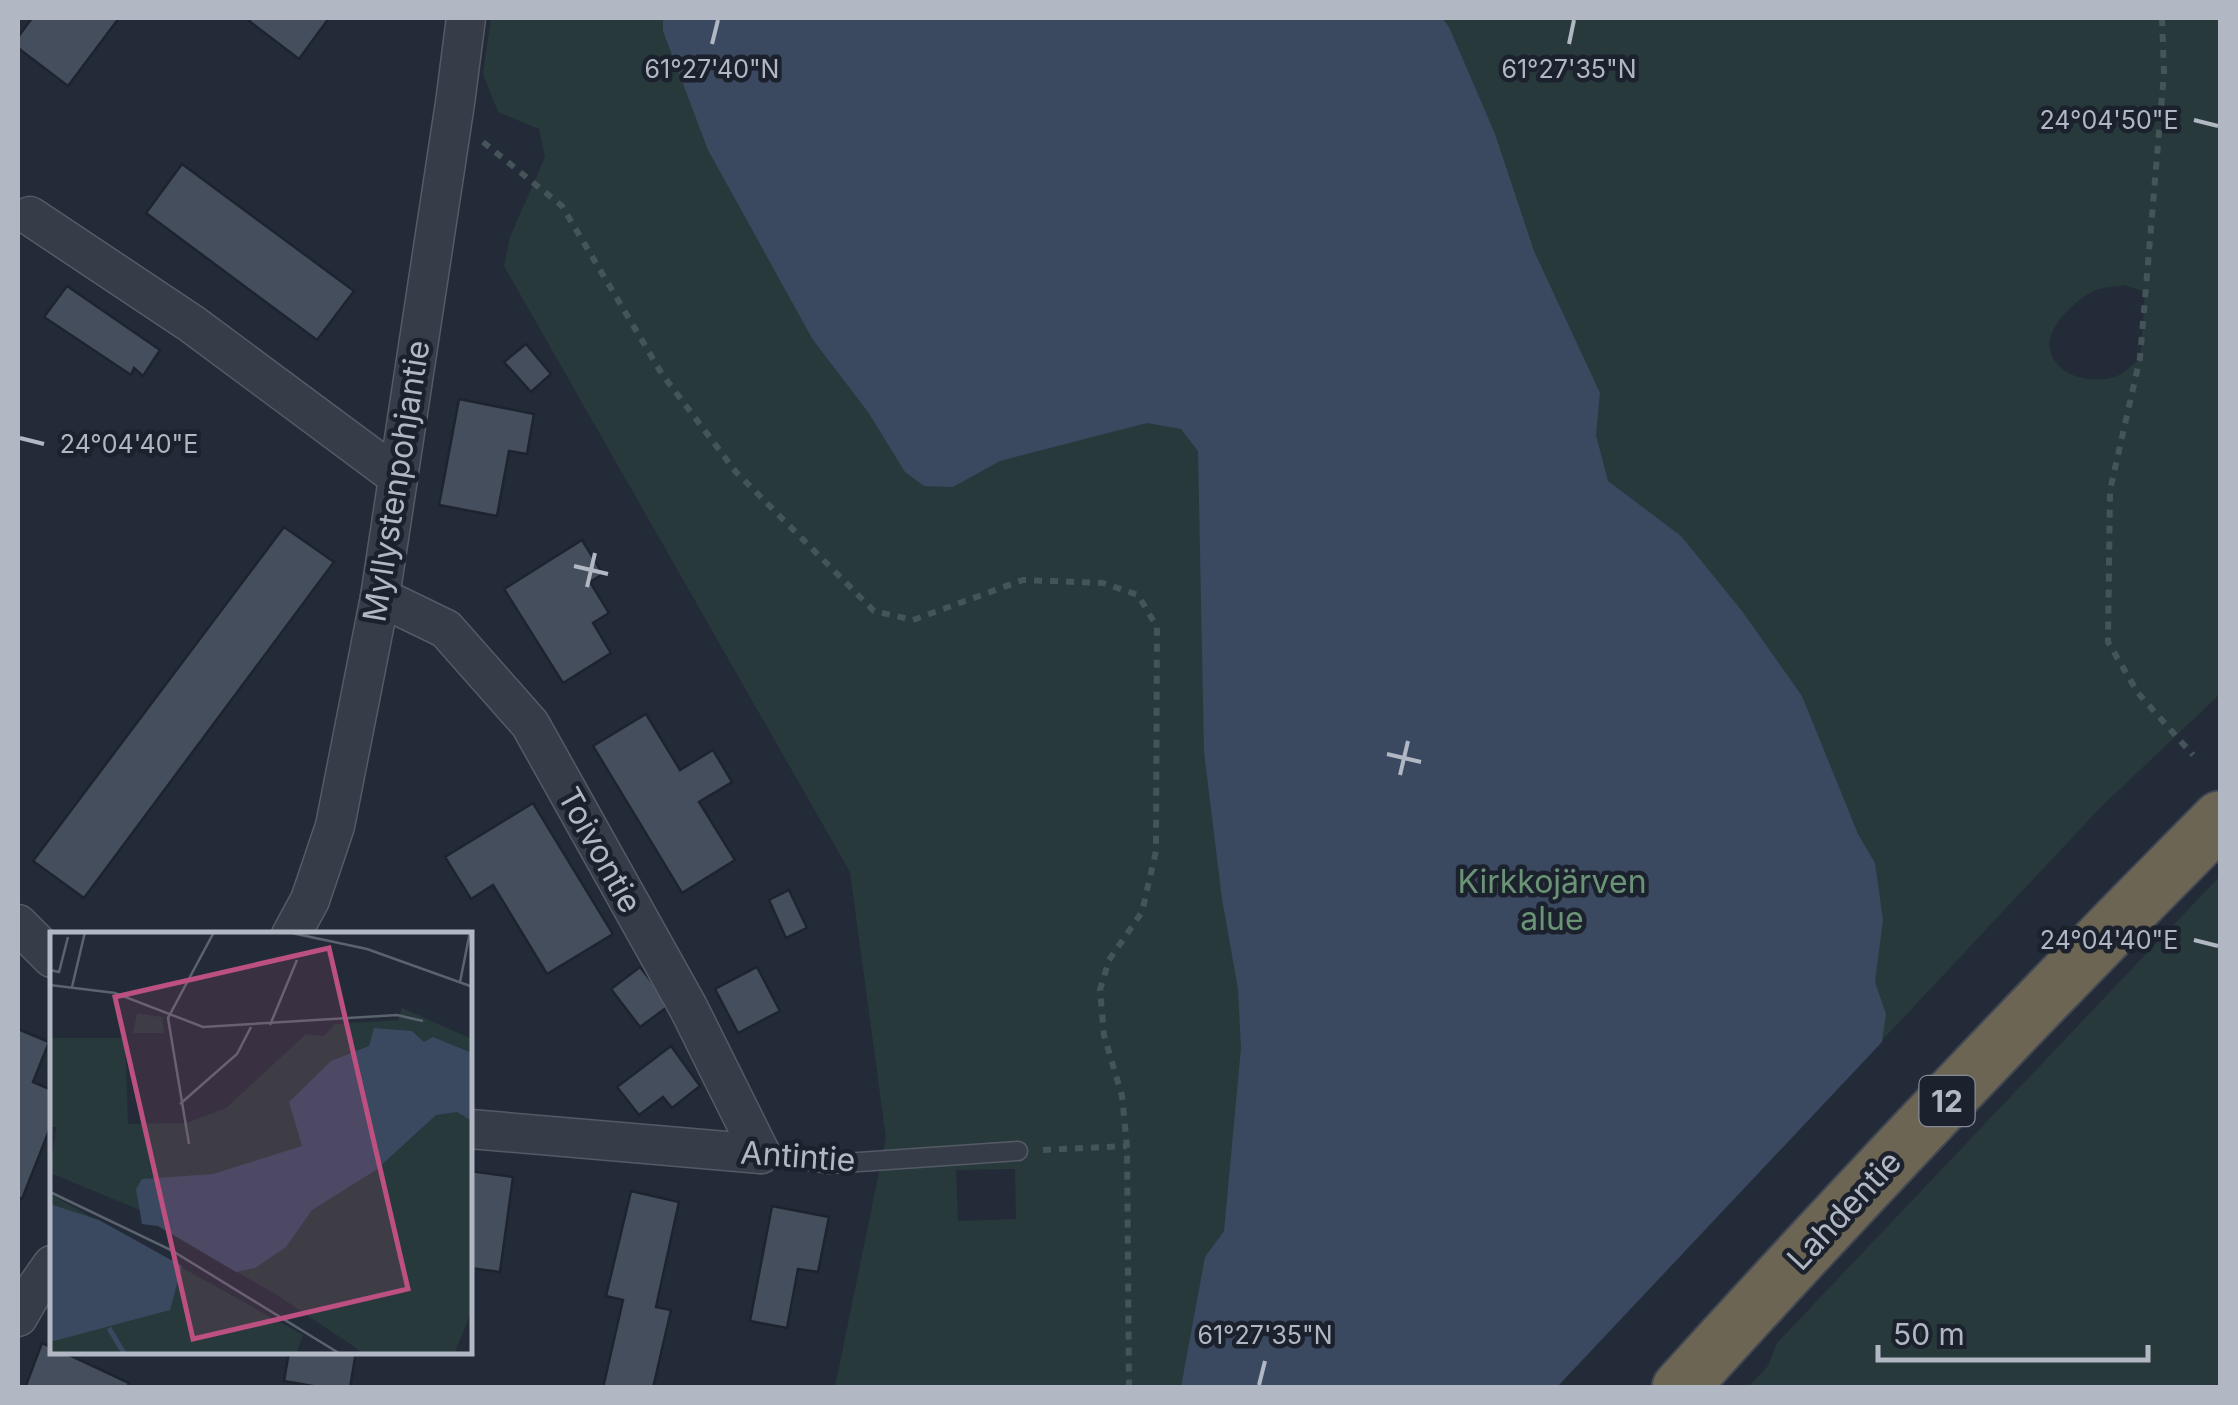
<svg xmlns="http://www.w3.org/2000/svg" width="2238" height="1405" font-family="Inter,sans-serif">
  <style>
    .green { fill: #28393b; fill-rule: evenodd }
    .water { fill: #3a4860 }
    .building { fill: #454e5c; stroke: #1e242f; stroke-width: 2.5 }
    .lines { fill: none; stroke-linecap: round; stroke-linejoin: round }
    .lane-casing { stroke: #545b66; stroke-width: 21 }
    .street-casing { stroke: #545b66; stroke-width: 41 }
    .highway-casing { stroke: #414853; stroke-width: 59 }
    .path { stroke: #455458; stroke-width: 6; stroke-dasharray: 8 8; stroke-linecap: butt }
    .lane { stroke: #373d48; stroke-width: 18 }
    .street { stroke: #373d48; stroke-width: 38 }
    .highway { stroke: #6d6554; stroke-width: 55 }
    .ticks { fill: none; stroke: #b1b8c4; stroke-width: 4 }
    .labels { text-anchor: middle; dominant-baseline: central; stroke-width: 9; stroke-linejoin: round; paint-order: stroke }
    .shield { fill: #1c222d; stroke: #848b97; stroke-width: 2.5 }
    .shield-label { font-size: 30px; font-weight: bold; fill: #b1b8c4 }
    .street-label { font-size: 32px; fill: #b1b8c4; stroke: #1c222d }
    .park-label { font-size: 32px; fill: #6b9376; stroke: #1c222d }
    .inset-river { fill: none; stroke: #3a4860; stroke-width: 5 }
    .inset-road { fill: none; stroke: #5c6370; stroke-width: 2.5 }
    .view { fill: #bc5080; fill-opacity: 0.15; stroke: #bc5080; stroke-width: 5 }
    .inset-edge { fill: none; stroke: #b1b8c4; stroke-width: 5 }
    .ticks-label { font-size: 25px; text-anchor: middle; fill: #b1b8c4; stroke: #1c222d; stroke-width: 9; stroke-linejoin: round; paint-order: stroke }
  </style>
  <rect width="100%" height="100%" fill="#232b38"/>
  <g class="green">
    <path d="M 491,18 L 2220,18 L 2220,694 L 2099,809 L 1557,1387 L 835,1387 L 886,1138 L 850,872 L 504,266 L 510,237 L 545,157 L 539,129 L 498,112 L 483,74 ZM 2124,285 L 2145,292 L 2140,359 C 2132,365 2124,374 2115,377 C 2092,384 2056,377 2050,350 C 2045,328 2075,300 2094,291 C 2102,287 2115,287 2124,285 ZM 1015,1169 L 1016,1219 L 958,1221 L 956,1170 Z"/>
    <path d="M 2220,876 L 2220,1387 L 1747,1388 L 1768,1366 L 1777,1343 Z"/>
  </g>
  <path class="water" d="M 663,18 L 1442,18 L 1449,27 L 1495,134 L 1534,251 L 1600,393 L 1596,435 L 1608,481 L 1681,536 L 1742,611 L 1802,696 L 1858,834 L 1875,863 L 1883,920 L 1875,982 L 1886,1014 L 1882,1042 L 1557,1387 L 1181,1387 L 1205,1257 L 1224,1231 L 1241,1048 L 1238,989 L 1222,899 L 1204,752 L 1198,451 L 1181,429 L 1147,423 L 1000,461 L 953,487 L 924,486 L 905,472 L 868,412 L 813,340 L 708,150 L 663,31 Z"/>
  <g class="building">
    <path d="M 32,18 L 119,18 L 68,86 L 18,48 L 18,37 Z"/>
    <path d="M 251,18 L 329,18 L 299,59 L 249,21 Z"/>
    <path d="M 182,164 L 354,291 L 317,340 L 146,213 Z"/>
    <path d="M 67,286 L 160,350 L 143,376 L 134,368 L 131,375 L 44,317 Z"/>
    <path d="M 526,344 L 551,374 L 531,392 L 504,362 Z"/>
    <path d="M 459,399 L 534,414 L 527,454 L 509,451 L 497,516 L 439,505 Z"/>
    <path d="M 284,527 L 334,562 L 84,898 L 33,861 Z"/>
    <path d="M 582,540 L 603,574 L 590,582 L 609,613 L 593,623 L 611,653 L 563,683 L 504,589 Z"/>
    <path d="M 646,714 L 680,770 L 713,750 L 732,782 L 699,802 L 735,860 L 682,893 L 593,746 Z"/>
    <path d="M 533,803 L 613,934 L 547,974 L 493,885 L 471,899 L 445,857 Z"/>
    <path d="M 789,890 L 807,928 L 786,938 L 769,900 Z"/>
    <path d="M 640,967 L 670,1005 L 640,1027 L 611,989 Z"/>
    <path d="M 757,967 L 780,1011 L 738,1033 L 715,989 Z"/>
    <path d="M 18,1029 L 49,1042 L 33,1082 L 52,1090 L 52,1123 L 22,1199 L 18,1197 Z"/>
    <path d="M 671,1046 L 700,1086 L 672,1108 L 663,1097 L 639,1115 L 617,1087 Z"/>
    <path d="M 470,1171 L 513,1177 L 500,1272 L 470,1268 Z"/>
    <path d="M 631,1191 L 679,1202 L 656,1307 L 671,1310 L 653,1388 L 603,1388 L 623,1300 L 606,1296 Z"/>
    <path d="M 772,1206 L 829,1217 L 818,1272 L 798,1269 L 787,1328 L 750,1321 Z"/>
    <path d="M 42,1343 L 52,1348 L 52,1352 L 63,1352 L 129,1383 L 127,1388 L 25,1388 Z"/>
    <path d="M 289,1352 L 356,1352 L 350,1388 L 324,1388 L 284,1381 Z"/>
  </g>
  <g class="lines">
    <defs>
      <path id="lane" d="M 761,1154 L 830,1164 L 1018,1151"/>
      <g id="street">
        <path d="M 30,216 L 192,324 L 398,477"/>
        <path d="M 380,597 L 446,629 L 530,724 L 688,1007 L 761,1154"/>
        <path d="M 18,924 L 52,958"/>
        <path d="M 291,935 L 310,900 L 335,826 L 380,597 L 455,103 L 466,18"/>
        <path d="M 470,1129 L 761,1154"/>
        <path d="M 18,1317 L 29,1298 L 52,1265"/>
      </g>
      <path id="highway" d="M 1680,1388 C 1856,1194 2036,1004 2220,819"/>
    </defs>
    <use href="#lane" class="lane-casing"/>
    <use href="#street" class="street-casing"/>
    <use href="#highway" class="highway-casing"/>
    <g class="path">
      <path d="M 2162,18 L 2164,73 L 2140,358 L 2110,490 L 2108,642 L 2138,693 L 2193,755"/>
      <path d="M 483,142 L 562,206 L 662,374 L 736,472 L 874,611 L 913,620 L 1023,580 L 1103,583 L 1138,595 L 1157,627 L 1156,851 L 1142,912 L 1109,960 L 1100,990 L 1104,1035 L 1122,1096 L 1127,1146 L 1129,1388"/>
      <path d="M 1043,1150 L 1127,1146"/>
    </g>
    <use href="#lane" class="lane"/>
    <use href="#street" class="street"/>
    <use href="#highway" class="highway"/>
  </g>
  <path class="ticks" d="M 712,44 L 718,20M 1569,44 L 1574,20M 2194,120 L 2218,126M 20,438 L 44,444M 574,566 L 608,574M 587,587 L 595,553M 1387,754 L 1421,762M 1400,775 L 1408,741M 2194,940 L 2218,946M 1259,1385 L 1265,1361"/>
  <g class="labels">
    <rect class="shield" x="1919.5" y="1076" width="55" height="50" rx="8"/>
    <g class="shield-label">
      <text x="1947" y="1101">12</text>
    </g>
    <g class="street-label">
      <text transform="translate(396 481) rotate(-81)">Myllystenpohjantie</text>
      <text transform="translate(600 850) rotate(61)">Toivontie</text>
      <text transform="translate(798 1156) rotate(4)">Antintie</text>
      <text transform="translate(1844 1210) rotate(-47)">Lahdentie</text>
    </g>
    <g class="park-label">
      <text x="1552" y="881">Kirkkojärven<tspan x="1552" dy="37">alue</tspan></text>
    </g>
  </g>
  <g transform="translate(50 932)">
    <rect width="422" height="422" fill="#232b38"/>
    <path d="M 352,76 L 422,107 L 422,378 L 404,422 L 315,422 L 230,365 L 108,294 L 92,292 L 90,278 L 0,241 L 6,195 L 0,195 L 0,106 L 75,106 L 78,192 L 136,191 L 176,176 L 256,102 L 274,104 L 285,92 L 348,88 ZM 87,81 L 112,85 L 114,101 L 83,101 ZM 0,262 L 253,403 L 246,422 L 0,422 Z" fill="#28393b"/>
    <path d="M 324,96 L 362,99 L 374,110 L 383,105 L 422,121 L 422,189 L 407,180 L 386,183 L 326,238 L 262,278 L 236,315 L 205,336 L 186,340 L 108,294 L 92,292 L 86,257 L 92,247 L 163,242 L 252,214 L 239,170 L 281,129 L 319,114 ZM 0,272 L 49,288 L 132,334 L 120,378 L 0,410 Z" fill="#3a4860"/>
    <path class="inset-river" d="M 59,396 L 75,423"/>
    <path class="inset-road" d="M 237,0 L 317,17 L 423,55M 0,38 L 9,40 L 18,5M 410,50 L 420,0M 0,53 L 65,61 L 153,95 L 347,83 L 373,89M 22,55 L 35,0M 220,93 L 247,28M 130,172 L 187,122 L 201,95M 139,212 L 118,86 L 164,0M 0,260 L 121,318 L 292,423"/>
    <path class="view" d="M 279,16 L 358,357 L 143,407 L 65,65 Z"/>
    <rect width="422" height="422" class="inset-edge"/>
  </g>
  <g class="ticks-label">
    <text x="712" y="78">61°27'40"N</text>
    <text x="1569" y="78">61°27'35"N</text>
    <text x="2109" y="129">24°04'50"E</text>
    <text x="129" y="453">24°04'40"E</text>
    <text x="2109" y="949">24°04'40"E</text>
    <text x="1265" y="1344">61°27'35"N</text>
  </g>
  <rect width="2238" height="1405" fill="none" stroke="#b1b8c4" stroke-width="40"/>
  <path d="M1878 1345v15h270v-15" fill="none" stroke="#b1b8c4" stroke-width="5"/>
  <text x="1893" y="1345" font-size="30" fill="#b1b8c4" stroke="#1c222d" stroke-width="8" paint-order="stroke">50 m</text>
</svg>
